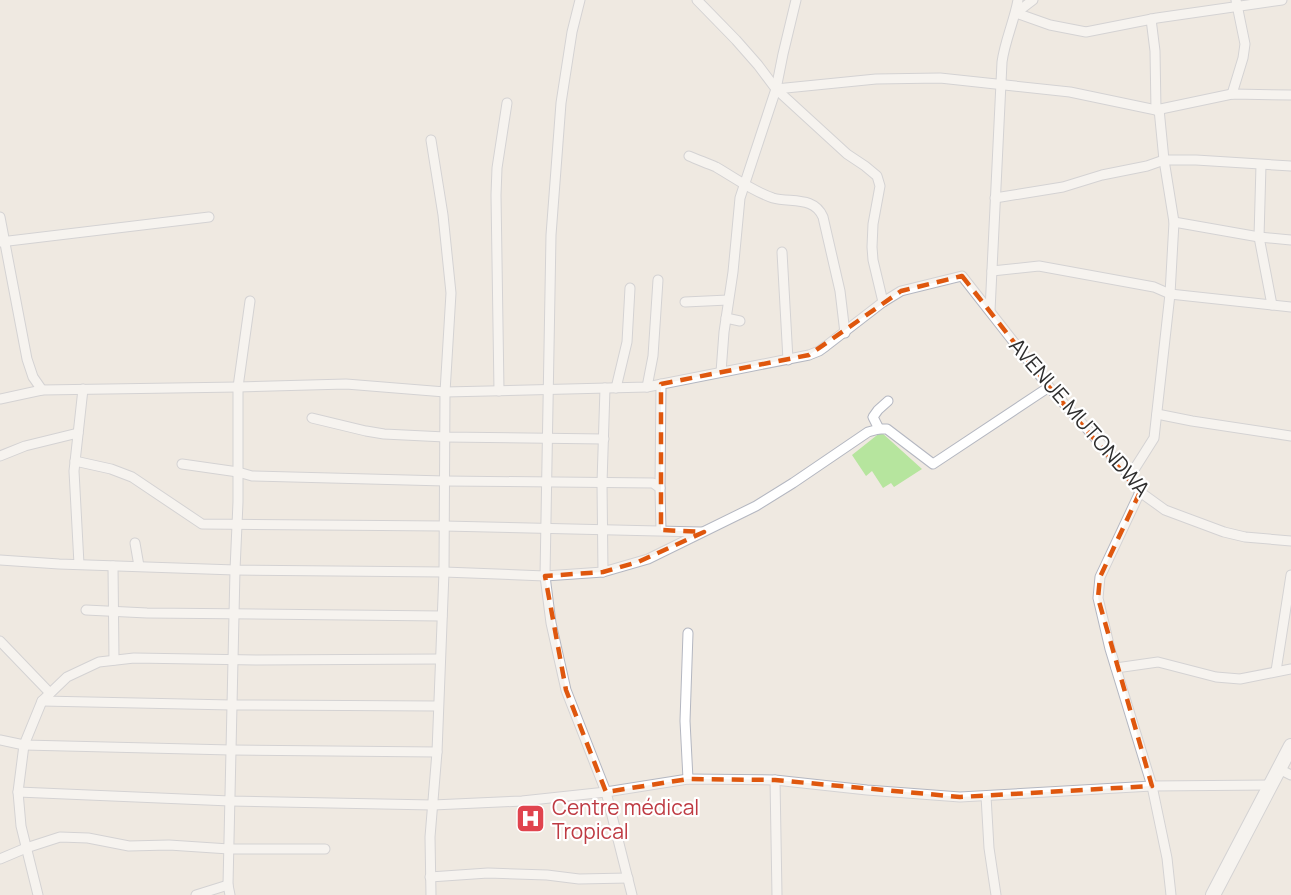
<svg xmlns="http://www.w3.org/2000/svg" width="1291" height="895" font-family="Manrope,sans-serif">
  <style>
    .green { fill: #b6e59e }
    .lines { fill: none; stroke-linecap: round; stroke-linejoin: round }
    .street-casing { stroke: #b4b7c1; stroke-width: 11 }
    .secondary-casing { stroke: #b4b7c1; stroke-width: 16 }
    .street { stroke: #fff; stroke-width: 9 }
    .secondary { stroke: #fff; stroke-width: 14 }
    .marked { fill: none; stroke: #df570e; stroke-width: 4.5; stroke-dasharray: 12 8; stroke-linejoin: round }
    .labels { text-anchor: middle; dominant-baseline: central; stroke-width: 4.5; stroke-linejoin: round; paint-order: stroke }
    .street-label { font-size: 21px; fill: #2e2e2e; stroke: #fff }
    .health-label { font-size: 21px; fill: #be3a42; stroke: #fff; text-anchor: start }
  </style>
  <rect width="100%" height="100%" fill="#efe9e1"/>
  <path class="green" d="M 881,432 L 922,469 L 894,487 L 891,483 L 883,488 L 872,471 L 866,476 L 852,455 Z"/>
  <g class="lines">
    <defs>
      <g id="street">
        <path d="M 580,0 L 572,32 L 561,103 L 551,235 L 545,576 L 551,623 L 566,690 L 606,792 L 632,895"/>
        <path d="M 697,0 L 736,40 L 758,65 L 776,89 L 847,154 L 865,166 L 877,176 L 880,186 L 873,224 L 872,247 L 873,260 L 883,302"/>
        <path d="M 1016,13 L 1050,25 L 1086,32 L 1157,18 L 1282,0"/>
        <path d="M 1016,13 L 1033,0"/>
        <path d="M 1151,19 L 1155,51 L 1156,110"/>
        <path d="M 776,89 L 876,79 L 940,78 L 1070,92 L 1156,110 L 1232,94 L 1291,95"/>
        <path d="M 1232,94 L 1243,58 L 1245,44 L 1236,0"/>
        <path d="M 689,156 C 698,160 707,163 716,167 C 735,178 752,191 773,198 C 791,203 814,196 823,217 L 840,291 L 845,333"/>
        <path d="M 1261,165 L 1259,237 L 1272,305"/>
        <path d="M 995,198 L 1063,187 L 1102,175 L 1147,166 L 1164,160 L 1196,160 L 1291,166"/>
        <path d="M 0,217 L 27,359 L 33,377 L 42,390"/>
        <path d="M 1174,222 L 1259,237 L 1291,240"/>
        <path d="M 0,242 L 209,217"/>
        <path d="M 782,252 L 788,360"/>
        <path d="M 992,271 L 1039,266 L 1154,287 L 1170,294 L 1291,307"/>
        <path d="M 685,302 L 728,300"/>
        <path d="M 990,311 L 1002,62 C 1005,40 1014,22 1018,0"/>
        <path d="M 726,318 L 740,321"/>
        <path d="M 721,372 L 724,332 L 733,272 L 740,198 L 776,89 L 783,54 L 796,0"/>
        <path d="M 647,387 L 653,356 L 658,280"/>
        <path d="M 616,388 L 627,342 L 630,288"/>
        <path d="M 499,391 L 496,195 L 497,168 L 507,103"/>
        <path d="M 0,399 L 42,390 L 238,387 L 346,384 L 445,392 L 647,387 L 809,355 L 819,351 L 826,346 L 883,302 L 901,291 L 962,276 L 1049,387 L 1130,476 L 1140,492 L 1165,510 L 1224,532 L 1245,537 L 1291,541"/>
        <path d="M 1157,414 L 1192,421 L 1291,436"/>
        <path d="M 312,418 L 366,431 L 384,434 L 445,437 L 604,439"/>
        <path d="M 879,429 L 873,417 L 878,410 L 888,401"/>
        <path d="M 0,456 L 25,446 L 78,433"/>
        <path d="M 75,461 L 111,469 L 132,477 L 202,524 L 444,526 L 701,532"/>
        <path d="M 182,464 L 238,472 L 252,476 L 445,481 L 653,483 L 660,488 L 661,530"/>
        <path d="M 1130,476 L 1154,438 L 1170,294 L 1174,222 L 1164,160 L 1159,109"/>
        <path d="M 660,488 L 661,384"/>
        <path d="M 1140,492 L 1100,577 L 1098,598 L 1110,649 L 1152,786 L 1167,858 L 1171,895"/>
        <path d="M 135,543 L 139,566"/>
        <path d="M 0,560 L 59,564 L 235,570 L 444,572 L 545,576 L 603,572 L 648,559 L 756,506 L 793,483 L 868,432 L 879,429 L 887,429 L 933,464 L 1049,387"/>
        <path d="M 79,564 L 74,471 L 83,389"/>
        <path d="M 113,566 L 114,660"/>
        <path d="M 603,572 L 602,483 L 605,388"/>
        <path d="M 86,610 L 147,613 L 442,616"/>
        <path d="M 0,641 L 50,693"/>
        <path d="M 1116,668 L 1158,662 L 1216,677 L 1240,679 L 1291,669"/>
        <path d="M 1276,671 L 1291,575"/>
        <path d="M 42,701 L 232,705 L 438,706"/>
        <path d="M 0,740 L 24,745 L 231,750 L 437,752"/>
        <path d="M 1279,769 L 1291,775"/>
        <path d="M 688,779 L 685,721 L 688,633"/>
        <path d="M 775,780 L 777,895"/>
        <path d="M 18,792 L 230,801 L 433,805 L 522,801 L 606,792 L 688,779 L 775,780 L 867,790 L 960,797 L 1152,786 L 1271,785"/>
        <path d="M 986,796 L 989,848 L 996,895"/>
        <path d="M 0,859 L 26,848 L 60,837 L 88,838 L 129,846 L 169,845 L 229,849 L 325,849"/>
        <path d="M 430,877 L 488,873 L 547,875 L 579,879 L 628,878"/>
        <path d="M 38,895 L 21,826 L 18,792 L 24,745 L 42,701 L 67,677 L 99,662 L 134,658 L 257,660 L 440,659"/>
        <path d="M 196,895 L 228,885"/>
        <path d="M 230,895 L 228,885 L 235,570 L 238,502 L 238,387 L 250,301"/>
        <path d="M 431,895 L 430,837 L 437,752 L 444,572 L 445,392 L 451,293 L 443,215 L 431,140"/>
      </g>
      <path id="secondary" d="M 1213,895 L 1291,746"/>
    </defs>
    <use href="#street" class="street-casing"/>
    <use href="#secondary" class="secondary-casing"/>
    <use href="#street" class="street"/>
    <use href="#secondary" class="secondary"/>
  </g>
  <path d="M0 0H1291V895H0ZM 962,276 L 1049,387 L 1140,492 L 1100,577 L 1098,598 L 1152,786 L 960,797 L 775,780 L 688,779 L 606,792 L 566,690 L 545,576 L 603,572 L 638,562 L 704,532 L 661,530 L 661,384 L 809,355 L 901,291 Z" fill="#efe9e1" fill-opacity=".55" fill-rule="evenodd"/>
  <path class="marked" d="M 962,276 L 1049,387 L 1140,492 L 1100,577 L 1098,598 L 1152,786 L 960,797 L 775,780 L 688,779 L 606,792 L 566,690 L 545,576 L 603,572 L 638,562 L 704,532 L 661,530 L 661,384 L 809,355 L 901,291 Z"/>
  <defs>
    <symbol id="hospital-square" viewBox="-11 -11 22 22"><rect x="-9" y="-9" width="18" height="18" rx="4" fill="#e0444e" stroke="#fff"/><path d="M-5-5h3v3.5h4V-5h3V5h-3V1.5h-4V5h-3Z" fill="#fff"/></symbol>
  </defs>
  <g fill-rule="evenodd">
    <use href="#hospital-square" x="514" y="802" width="33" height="33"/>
  </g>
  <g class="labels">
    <g class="street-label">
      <text transform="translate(1080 417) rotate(49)">AVENUE MUTONDWA</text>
    </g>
    <g class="health-label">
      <text x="552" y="807">Centre médical<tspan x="552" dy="24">Tropical</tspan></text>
    </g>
  </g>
</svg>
